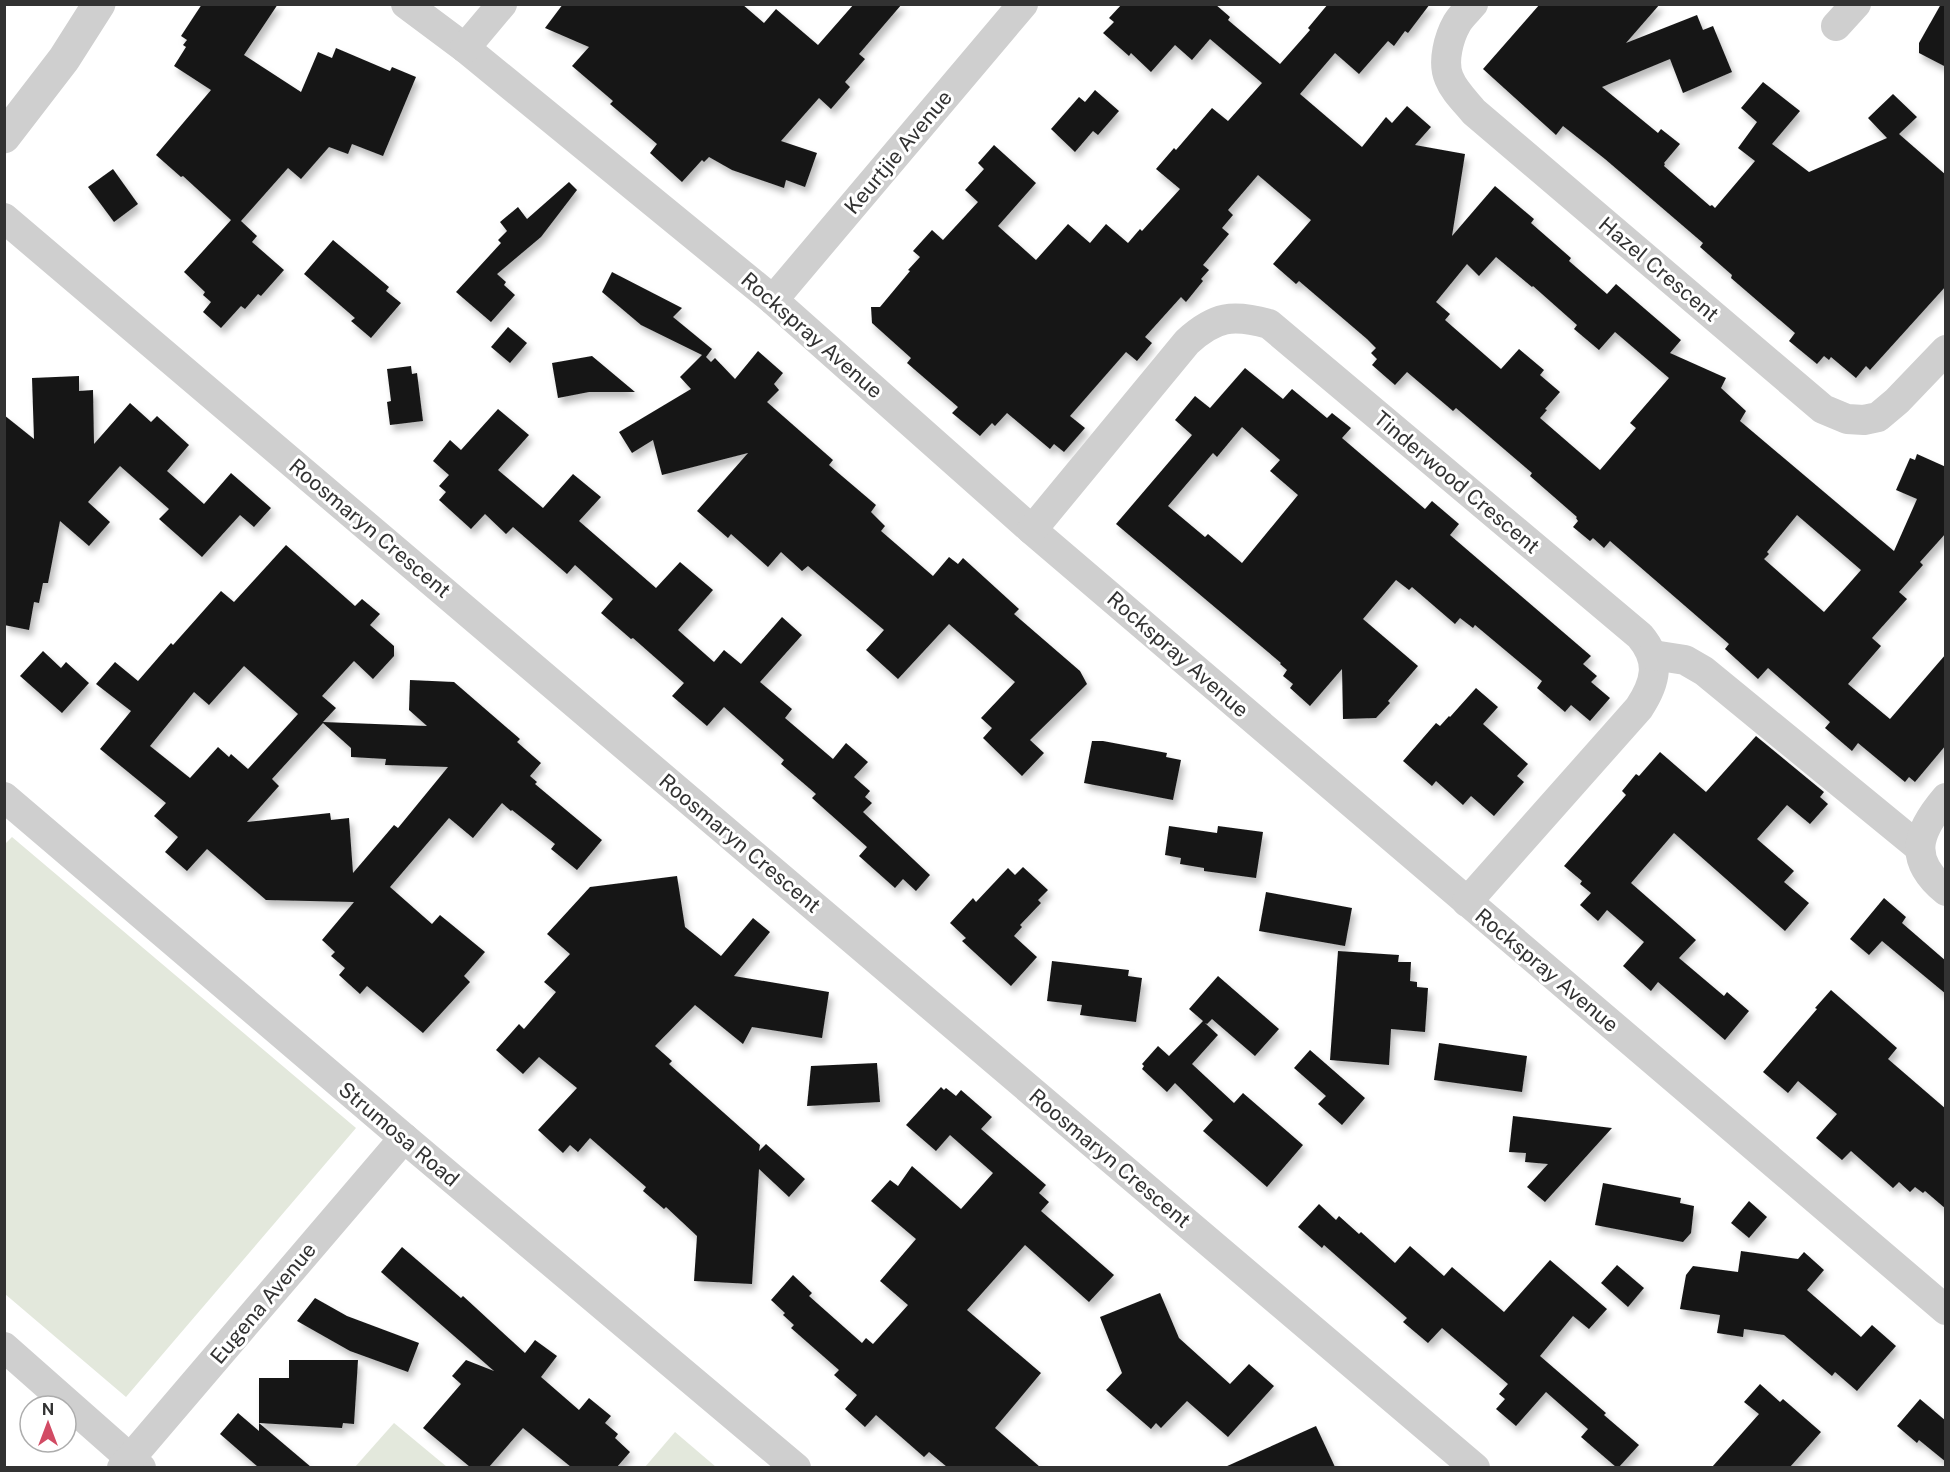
<svg xmlns="http://www.w3.org/2000/svg" width="1950" height="1472" font-family="'Public Sans',sans-serif">
  <style>
    .green { fill: #e3e8dc }
    .building { fill: #191919; fill-rule: evenodd; filter: url(#shadow) }
    .lines { fill: none; stroke-linecap: round; stroke-linejoin: round }
    .minor { stroke: #cfcfcf; stroke-width: 30 }
    .tertiary { stroke: #cfcfcf; stroke-width: 33 }
    .labels { text-anchor: middle; dominant-baseline: central; stroke-width: 6; stroke-linejoin: round; paint-order: stroke }
    .street-label { font-size: 21px; fill: #323232; stroke: #fff }
  </style>
  <defs>
    <filter id="shadow"><feDropShadow dx="3.5" dy="6" stdDeviation="3" flood-color="#0004"/></filter>
  </defs>
  <rect width="100%" height="100%" fill="#fff"/>
  <g class="green">
    <path d="M 12,837 L 356,1128 L 126,1397 L 5,1294 L 4,845 Z"/>
    <path d="M 394,1423 L 447,1467 L 355,1467 Z"/>
    <path d="M 675,1432 L 716,1467 L 645,1467 Z"/>
  </g>
  <g class="building">
    <path d="M 202,4 L 278,4 L 244,55 L 301,92 L 318,52 L 332,58 L 336,48 L 390,71 L 392,67 L 416,77 L 383,156 L 352,144 L 348,154 L 329,147 L 301,179 L 288,168 L 241,221 L 257,236 L 252,242 L 284,270 L 261,296 L 258,294 L 245,309 L 241,306 L 221,328 L 203,312 L 211,302 L 203,295 L 205,292 L 184,272 L 231,220 L 183,176 L 181,177 L 156,155 L 211,90 L 174,66 L 186,47 L 183,45 L 187,40 L 181,36 Z"/>
    <path d="M 563,4 L 742,4 L 764,23 L 776,9 L 818,45 L 854,4 L 902,4 L 859,54 L 865,59 L 845,82 L 850,87 L 831,109 L 819,98 L 781,141 L 817,153 L 805,187 L 786,180 L 784,188 L 732,170 L 709,157 L 704,162 L 702,160 L 682,182 L 650,153 L 657,144 L 610,104 L 613,101 L 572,66 L 589,47 L 545,28 Z"/>
    <path d="M 1122,4 L 1215,4 L 1230,17 L 1228,20 L 1280,64 L 1310,30 L 1308,28 L 1328,4 L 1430,4 L 1408,33 L 1405,31 L 1394,46 L 1388,41 L 1359,74 L 1335,53 L 1300,94 L 1362,147 L 1386,117 L 1392,123 L 1407,106 L 1431,127 L 1415,145 L 1465,154 L 1452,236 L 1495,186 L 1534,219 L 1531,223 L 1571,258 L 1569,261 L 1607,294 L 1616,284 L 1681,340 L 1670,353 L 1726,378 L 1721,388 L 1746,411 L 1740,421 L 1894,551 L 1917,499 L 1896,490 L 1910,458 L 1915,460 L 1917,454 L 1946,467 L 1946,533 L 1920,562 L 1923,565 L 1899,592 L 1907,599 L 1872,638 L 1881,646 L 1848,684 L 1890,719 L 1946,654 L 1946,745 L 1915,782 L 1909,777 L 1905,782 L 1858,743 L 1852,751 L 1825,728 L 1830,722 L 1768,668 L 1758,679 L 1725,649 L 1729,644 L 1610,541 L 1604,548 L 1593,538 L 1590,541 L 1573,527 L 1578,521 L 1576,518 L 1577,517 L 1530,476 L 1532,473 L 1456,408 L 1453,411 L 1407,372 L 1395,385 L 1372,365 L 1377,359 L 1371,353 L 1376,348 L 1367,339 L 1299,281 L 1296,284 L 1273,264 L 1311,220 L 1258,175 L 1228,210 L 1233,215 L 1222,228 L 1229,234 L 1203,265 L 1209,270 L 1201,279 L 1203,281 L 1186,302 L 1181,297 L 1145,337 L 1152,343 L 1137,361 L 1126,352 L 1070,416 L 1085,428 L 1064,452 L 1054,444 L 1050,449 L 1007,413 L 995,426 L 992,423 L 980,436 L 952,413 L 958,407 L 907,363 L 911,358 L 872,323 L 871,307 L 880,307 L 910,271 L 908,270 L 920,257 L 913,251 L 932,230 L 943,240 L 978,202 L 965,190 L 984,169 L 978,163 L 994,145 L 1036,183 L 998,226 L 1036,260 L 1068,224 L 1090,243 L 1106,224 L 1128,243 L 1140,229 L 1142,231 L 1180,189 L 1156,169 L 1174,148 L 1176,150 L 1212,108 L 1228,121 L 1262,83 L 1210,39 L 1192,60 L 1175,45 L 1151,72 L 1131,53 L 1129,56 L 1103,33 L 1114,22 L 1109,18 ZM 1496,257 L 1532,287 L 1533,286 L 1577,325 L 1574,329 L 1599,350 L 1615,332 L 1669,378 L 1630,423 L 1636,428 L 1600,470 L 1540,418 L 1547,410 L 1545,409 L 1560,392 L 1540,375 L 1544,370 L 1519,349 L 1501,369 L 1445,320 L 1450,314 L 1436,302 L 1467,264 L 1479,276 ZM 1797,515 L 1861,570 L 1824,612 L 1764,559 L 1769,554 L 1767,552 Z"/>
    <path d="M 1540,4 L 1660,4 L 1626,43 L 1697,15 L 1703,30 L 1713,26 L 1732,72 L 1683,93 L 1670,59 L 1602,87 L 1658,133 L 1661,129 L 1680,144 L 1664,163 L 1665,164 L 1664,166 L 1710,206 L 1712,205 L 1715,208 L 1755,161 L 1738,148 L 1757,122 L 1741,108 L 1763,82 L 1800,111 L 1772,144 L 1809,172 L 1887,138 L 1868,118 L 1893,94 L 1917,117 L 1899,134 L 1946,175 L 1946,286 L 1870,370 L 1866,366 L 1856,378 L 1831,357 L 1829,360 L 1824,356 L 1817,364 L 1789,341 L 1795,333 L 1731,278 L 1732,275 L 1700,247 L 1703,243 L 1605,159 L 1563,126 L 1556,135 L 1483,69 Z"/>
    <path d="M 1941,4 L 1946,4 L 1946,67 L 1919,53 L 1919,43 Z"/>
    <path d="M 1095,90 L 1119,111 L 1098,135 L 1093,131 L 1075,152 L 1051,129 L 1079,97 L 1085,102 Z"/>
    <path d="M 113,169 L 138,204 L 114,222 L 88,187 Z"/>
    <path d="M 569,182 L 577,190 L 541,237 L 497,274 L 506,282 L 504,285 L 515,295 L 491,322 L 456,292 L 501,243 L 498,240 L 507,231 L 500,222 L 518,207 L 527,219 Z"/>
    <path d="M 333,240 L 389,287 L 386,291 L 401,303 L 371,338 L 351,321 L 355,318 L 304,274 Z"/>
    <path d="M 612,272 L 682,308 L 673,317 L 712,349 L 706,357 L 711,362 L 715,358 L 735,379 L 758,351 L 783,373 L 774,384 L 779,390 L 767,402 L 833,460 L 829,465 L 876,505 L 871,512 L 885,526 L 881,531 L 933,576 L 949,557 L 958,564 L 963,558 L 1019,609 L 1014,614 L 1080,671 L 1087,684 L 1030,740 L 1044,753 L 1022,776 L 983,738 L 992,728 L 981,718 L 1015,682 L 949,624 L 898,679 L 866,650 L 884,630 L 808,566 L 802,571 L 781,552 L 768,567 L 731,534 L 728,538 L 697,511 L 748,453 L 662,475 L 653,440 L 632,453 L 619,432 L 691,389 L 680,377 L 702,355 L 641,325 L 602,292 Z"/>
    <path d="M 508,327 L 527,343 L 510,363 L 491,347 Z"/>
    <path d="M 592,356 L 635,392 L 589,392 L 558,398 L 552,363 Z"/>
    <path d="M 411,366 L 412,374 L 417,373 L 423,421 L 390,425 L 387,402 L 391,401 L 387,369 Z"/>
    <path d="M 1245,368 L 1283,399 L 1292,389 L 1327,418 L 1332,413 L 1351,428 L 1342,438 L 1425,509 L 1432,501 L 1459,524 L 1450,535 L 1591,656 L 1583,664 L 1597,676 L 1591,682 L 1610,698 L 1590,721 L 1571,705 L 1565,712 L 1537,688 L 1542,681 L 1475,625 L 1473,628 L 1460,618 L 1455,624 L 1412,587 L 1409,590 L 1396,580 L 1363,619 L 1418,666 L 1388,701 L 1390,703 L 1376,718 L 1343,719 L 1342,669 L 1310,706 L 1290,688 L 1293,684 L 1283,676 L 1287,670 L 1280,664 L 1281,663 L 1116,524 L 1192,435 L 1175,420 L 1195,396 L 1210,408 ZM 1242,427 L 1280,460 L 1270,471 L 1298,495 L 1242,563 L 1208,534 L 1205,537 L 1168,506 L 1213,453 L 1217,457 Z"/>
    <path d="M 79,376 L 79,391 L 93,390 L 94,444 L 130,403 L 151,422 L 157,416 L 189,445 L 167,471 L 204,504 L 231,473 L 271,508 L 254,527 L 240,515 L 202,557 L 159,519 L 169,509 L 120,466 L 88,502 L 110,522 L 89,546 L 60,521 L 48,583 L 43,583 L 39,603 L 34,602 L 29,630 L 4,625 L 4,415 L 34,439 L 32,378 Z"/>
    <path d="M 498,409 L 529,435 L 498,470 L 543,508 L 573,474 L 601,497 L 579,521 L 656,588 L 680,562 L 713,590 L 678,630 L 714,662 L 724,650 L 741,664 L 782,617 L 802,635 L 760,682 L 792,709 L 785,718 L 833,759 L 846,743 L 868,762 L 854,777 L 870,791 L 865,797 L 872,803 L 863,812 L 930,875 L 916,891 L 903,879 L 895,888 L 859,856 L 867,847 L 812,798 L 816,794 L 781,764 L 784,760 L 724,707 L 707,726 L 672,696 L 684,683 L 633,638 L 631,639 L 601,613 L 613,599 L 575,565 L 567,574 L 513,527 L 506,534 L 485,514 L 471,529 L 439,500 L 446,492 L 439,486 L 449,475 L 433,461 L 450,440 L 461,450 Z"/>
    <path d="M 286,545 L 355,606 L 362,599 L 380,614 L 370,625 L 394,646 L 394,656 L 373,679 L 354,661 L 322,696 L 336,708 L 323,722 L 427,726 L 409,710 L 410,680 L 454,682 L 520,739 L 517,742 L 541,763 L 530,776 L 537,782 L 535,784 L 602,840 L 577,870 L 551,849 L 555,844 L 512,810 L 511,811 L 502,803 L 473,838 L 449,818 L 390,887 L 432,924 L 440,915 L 485,952 L 464,976 L 470,982 L 423,1033 L 367,986 L 360,994 L 339,975 L 345,968 L 331,956 L 335,952 L 322,940 L 354,902 L 266,900 L 207,849 L 187,871 L 165,852 L 178,837 L 154,816 L 166,803 L 100,749 L 131,711 L 96,684 L 115,662 L 138,681 L 171,643 L 173,645 L 221,591 L 234,602 ZM 244,666 L 298,714 L 248,769 L 231,754 L 229,757 L 218,747 L 190,778 L 150,746 L 194,692 L 209,705 ZM 323,723 L 351,748 L 351,757 L 386,759 L 385,765 L 448,767 L 398,828 L 394,825 L 353,873 L 349,818 L 331,820 L 330,813 L 247,822 L 279,786 L 272,779 Z"/>
    <path d="M 43,651 L 61,668 L 66,662 L 89,683 L 62,713 L 20,676 Z"/>
    <path d="M 1476,688 L 1498,707 L 1483,724 L 1528,764 L 1517,776 L 1524,782 L 1494,816 L 1471,796 L 1463,805 L 1436,781 L 1432,786 L 1403,761 L 1436,723 L 1440,726 L 1449,716 L 1450,717 Z"/>
    <path d="M 1756,736 L 1824,792 L 1820,797 L 1828,804 L 1810,824 L 1787,805 L 1757,839 L 1794,871 L 1784,882 L 1809,903 L 1785,931 L 1674,833 L 1631,883 L 1696,940 L 1679,958 L 1724,996 L 1727,992 L 1749,1011 L 1725,1040 L 1658,982 L 1651,991 L 1623,966 L 1644,942 L 1607,910 L 1598,921 L 1580,905 L 1591,893 L 1580,884 L 1582,881 L 1564,866 L 1626,795 L 1622,791 L 1636,774 L 1639,776 L 1660,752 L 1706,792 Z"/>
    <path d="M 1092,741 L 1103,741 L 1167,753 L 1166,757 L 1181,760 L 1173,800 L 1084,783 Z"/>
    <path d="M 1169,826 L 1217,833 L 1218,826 L 1263,832 L 1256,878 L 1204,871 L 1204,868 L 1180,864 L 1181,858 L 1165,855 Z"/>
    <path d="M 1023,867 L 1048,890 L 1038,900 L 1041,903 L 1020,925 L 1022,927 L 1014,936 L 1037,957 L 1011,986 L 962,941 L 966,938 L 950,923 L 973,898 L 976,902 L 1008,868 L 1015,875 Z"/>
    <path d="M 677,876 L 685,927 L 721,956 L 753,918 L 770,932 L 734,976 L 829,992 L 822,1038 L 752,1027 L 743,1044 L 695,1005 L 655,1046 L 672,1061 L 669,1064 L 760,1145 L 759,1151 L 766,1144 L 805,1179 L 789,1197 L 759,1169 L 752,1284 L 694,1281 L 697,1236 L 666,1207 L 664,1209 L 643,1191 L 646,1187 L 590,1138 L 578,1152 L 570,1145 L 563,1153 L 538,1130 L 577,1088 L 539,1057 L 523,1074 L 496,1050 L 519,1024 L 524,1029 L 556,992 L 544,982 L 570,954 L 547,934 L 590,887 Z"/>
    <path d="M 1266,892 L 1352,908 L 1345,946 L 1259,931 Z"/>
    <path d="M 1884,898 L 1906,917 L 1902,923 L 1946,961 L 1946,994 L 1882,941 L 1869,955 L 1850,939 Z"/>
    <path d="M 1338,951 L 1399,955 L 1398,962 L 1411,962 L 1410,981 L 1417,982 L 1417,987 L 1428,988 L 1425,1032 L 1391,1029 L 1389,1065 L 1330,1060 Z"/>
    <path d="M 1052,961 L 1129,970 L 1128,976 L 1142,978 L 1136,1022 L 1080,1015 L 1082,1005 L 1047,1001 Z"/>
    <path d="M 1218,976 L 1279,1029 L 1255,1056 L 1212,1019 L 1207,1024 L 1205,1023 L 1218,1035 L 1192,1064 L 1234,1103 L 1243,1093 L 1303,1145 L 1267,1187 L 1203,1131 L 1213,1120 L 1175,1083 L 1167,1092 L 1142,1069 L 1144,1066 L 1142,1064 L 1158,1046 L 1169,1056 L 1203,1021 L 1189,1009 Z"/>
    <path d="M 1831,990 L 1897,1048 L 1888,1059 L 1946,1109 L 1946,1209 L 1925,1191 L 1923,1193 L 1915,1187 L 1910,1192 L 1899,1182 L 1893,1188 L 1851,1151 L 1842,1160 L 1816,1138 L 1837,1114 L 1798,1081 L 1788,1093 L 1763,1072 L 1817,1009 L 1815,1008 Z"/>
    <path d="M 1439,1043 L 1527,1056 L 1522,1092 L 1434,1080 Z"/>
    <path d="M 1310,1050 L 1365,1098 L 1342,1125 L 1318,1104 L 1326,1096 L 1294,1068 Z"/>
    <path d="M 877,1063 L 880,1102 L 807,1106 L 811,1066 Z"/>
    <path d="M 941,1087 L 944,1090 L 946,1088 L 956,1096 L 961,1090 L 992,1117 L 981,1129 L 1046,1185 L 1039,1193 L 1049,1202 L 1041,1211 L 1114,1275 L 1089,1302 L 1025,1245 L 967,1310 L 1041,1373 L 995,1428 L 1040,1467 L 947,1467 L 929,1452 L 924,1457 L 876,1415 L 865,1427 L 845,1409 L 857,1395 L 834,1375 L 839,1370 L 791,1328 L 794,1325 L 783,1315 L 785,1313 L 771,1300 L 793,1275 L 812,1293 L 809,1296 L 862,1343 L 866,1338 L 873,1344 L 908,1305 L 880,1281 L 916,1239 L 871,1201 L 890,1180 L 898,1186 L 912,1166 L 961,1209 L 993,1173 L 950,1135 L 936,1151 L 906,1125 Z"/>
    <path d="M 1513,1116 L 1612,1128 L 1545,1202 L 1527,1187 L 1548,1164 L 1525,1162 L 1526,1153 L 1509,1152 Z"/>
    <path d="M 1603,1183 L 1681,1198 L 1680,1203 L 1694,1206 L 1691,1233 L 1683,1242 L 1595,1225 Z"/>
    <path d="M 1749,1201 L 1767,1217 L 1749,1238 L 1731,1223 Z"/>
    <path d="M 1319,1204 L 1336,1220 L 1339,1216 L 1359,1234 L 1361,1232 L 1395,1263 L 1410,1246 L 1444,1276 L 1452,1267 L 1504,1312 L 1550,1260 L 1607,1309 L 1589,1329 L 1573,1316 L 1540,1356 L 1606,1413 L 1604,1415 L 1639,1445 L 1619,1467 L 1616,1467 L 1581,1437 L 1588,1429 L 1546,1392 L 1516,1426 L 1496,1409 L 1505,1399 L 1499,1394 L 1508,1384 L 1442,1328 L 1428,1343 L 1403,1322 L 1407,1318 L 1324,1245 L 1322,1248 L 1298,1227 Z"/>
    <path d="M 402,1247 L 461,1298 L 463,1296 L 525,1353 L 535,1340 L 557,1356 L 541,1377 L 579,1410 L 589,1398 L 611,1416 L 605,1423 L 618,1434 L 615,1438 L 630,1452 L 617,1467 L 571,1467 L 523,1428 L 489,1467 L 470,1467 L 423,1428 L 461,1384 L 452,1376 L 466,1360 L 494,1371 L 381,1272 Z"/>
    <path d="M 1741,1251 L 1798,1259 L 1804,1252 L 1824,1270 L 1807,1290 L 1861,1337 L 1872,1325 L 1896,1346 L 1857,1391 L 1835,1372 L 1832,1376 L 1784,1335 L 1744,1329 L 1743,1337 L 1717,1333 L 1720,1315 L 1680,1309 L 1686,1275 L 1693,1266 L 1738,1272 Z"/>
    <path d="M 1617,1265 L 1644,1288 L 1628,1307 L 1601,1283 Z"/>
    <path d="M 1160,1293 L 1179,1338 L 1230,1384 L 1249,1364 L 1274,1386 L 1228,1437 L 1187,1401 L 1161,1428 L 1156,1423 L 1151,1429 L 1106,1390 L 1122,1373 L 1100,1317 Z"/>
    <path d="M 315,1298 L 347,1316 L 419,1343 L 408,1372 L 350,1351 L 297,1321 Z"/>
    <path d="M 289,1360 L 358,1360 L 354,1424 L 343,1423 L 342,1428 L 259,1423 L 259,1378 L 289,1378 Z"/>
    <path d="M 1760,1384 L 1780,1402 L 1783,1399 L 1821,1432 L 1790,1467 L 1712,1467 L 1759,1414 L 1744,1402 Z"/>
    <path d="M 1920,1399 L 1946,1421 L 1946,1462 L 1919,1440 L 1917,1443 L 1897,1426 Z"/>
    <path d="M 238,1413 L 259,1431 L 259,1423 L 311,1467 L 258,1467 L 220,1434 Z"/>
    <path d="M 1316,1426 L 1335,1467 L 1225,1467 Z"/>
  </g>
  <g class="lines">
    <g class="minor">
      <path d="M 406,4 L 465,48 L 773,300 L 1032,530 L 1946,1310"/>
      <path d="M 1473,4 C 1468,10 1461,16 1457,23 C 1449,37 1442,62 1449,78 C 1454,91 1465,101 1474,112 L 1823,409 L 1847,419 L 1864,420 L 1878,417 L 1897,401 L 1946,350"/>
      <path d="M 1836,26 L 1856,4"/>
      <path d="M 465,48 L 502,4"/>
      <path d="M 4,218 L 1475,1468"/>
      <path d="M 773,300 L 1023,4"/>
      <path d="M 1032,530 L 1187,342 C 1215,316 1233,314 1269,324 L 1640,636 C 1661,661 1656,682 1639,708 L 1467,902"/>
      <path d="M 1653,655 L 1685,660 L 1704,671 L 1920,848"/>
      <path d="M 4,797 L 404,1138 L 796,1468"/>
      <path d="M 1946,798 C 1917,832 1907,859 1946,891"/>
      <path d="M 4,1347 L 141,1468"/>
      <path d="M 122,1468 L 404,1138"/>
    </g>
    <path class="tertiary" d="M 4,137 L 64,59 L 99,4"/>
  </g>
  <g class="labels">
    <g class="street-label">
      <text transform="translate(898 152) rotate(-50)">Keurtjie Avenue</text>
      <text transform="translate(1659 269) rotate(40)">Hazel Crescent</text>
      <text transform="translate(812 335) rotate(41)">Rockspray Avenue</text>
      <text transform="translate(1457 482) rotate(40)">Tinderwood Crescent</text>
      <text transform="translate(370 528) rotate(40)">Roosmaryn Crescent</text>
      <text transform="translate(1178 654) rotate(41)">Rockspray Avenue</text>
      <text transform="translate(740 843) rotate(40)">Roosmaryn Crescent</text>
      <text transform="translate(1547 970) rotate(40)">Rockspray Avenue</text>
      <text transform="translate(399 1134) rotate(40)">Strumosa Road</text>
      <text transform="translate(1110 1158) rotate(40)">Roosmaryn Crescent</text>
      <text transform="translate(263 1303) rotate(-50)">Eugena Avenue</text>
    </g>
  </g>
  <rect width="1950" height="1472" fill="none" stroke="#323232" stroke-width="12"/>
  <g transform="translate(48 1424)"><circle r="28" fill="#ffffff" stroke="#adadad" stroke-width="1.5"/>
  <path d="M0-4.5L10 22L0 15L-10 22Z" fill="#d24b64"/>
  <text y="-9" font-size="16" font-weight="bold" text-anchor="middle" fill="#323232">N</text>
  </g>
</svg>
